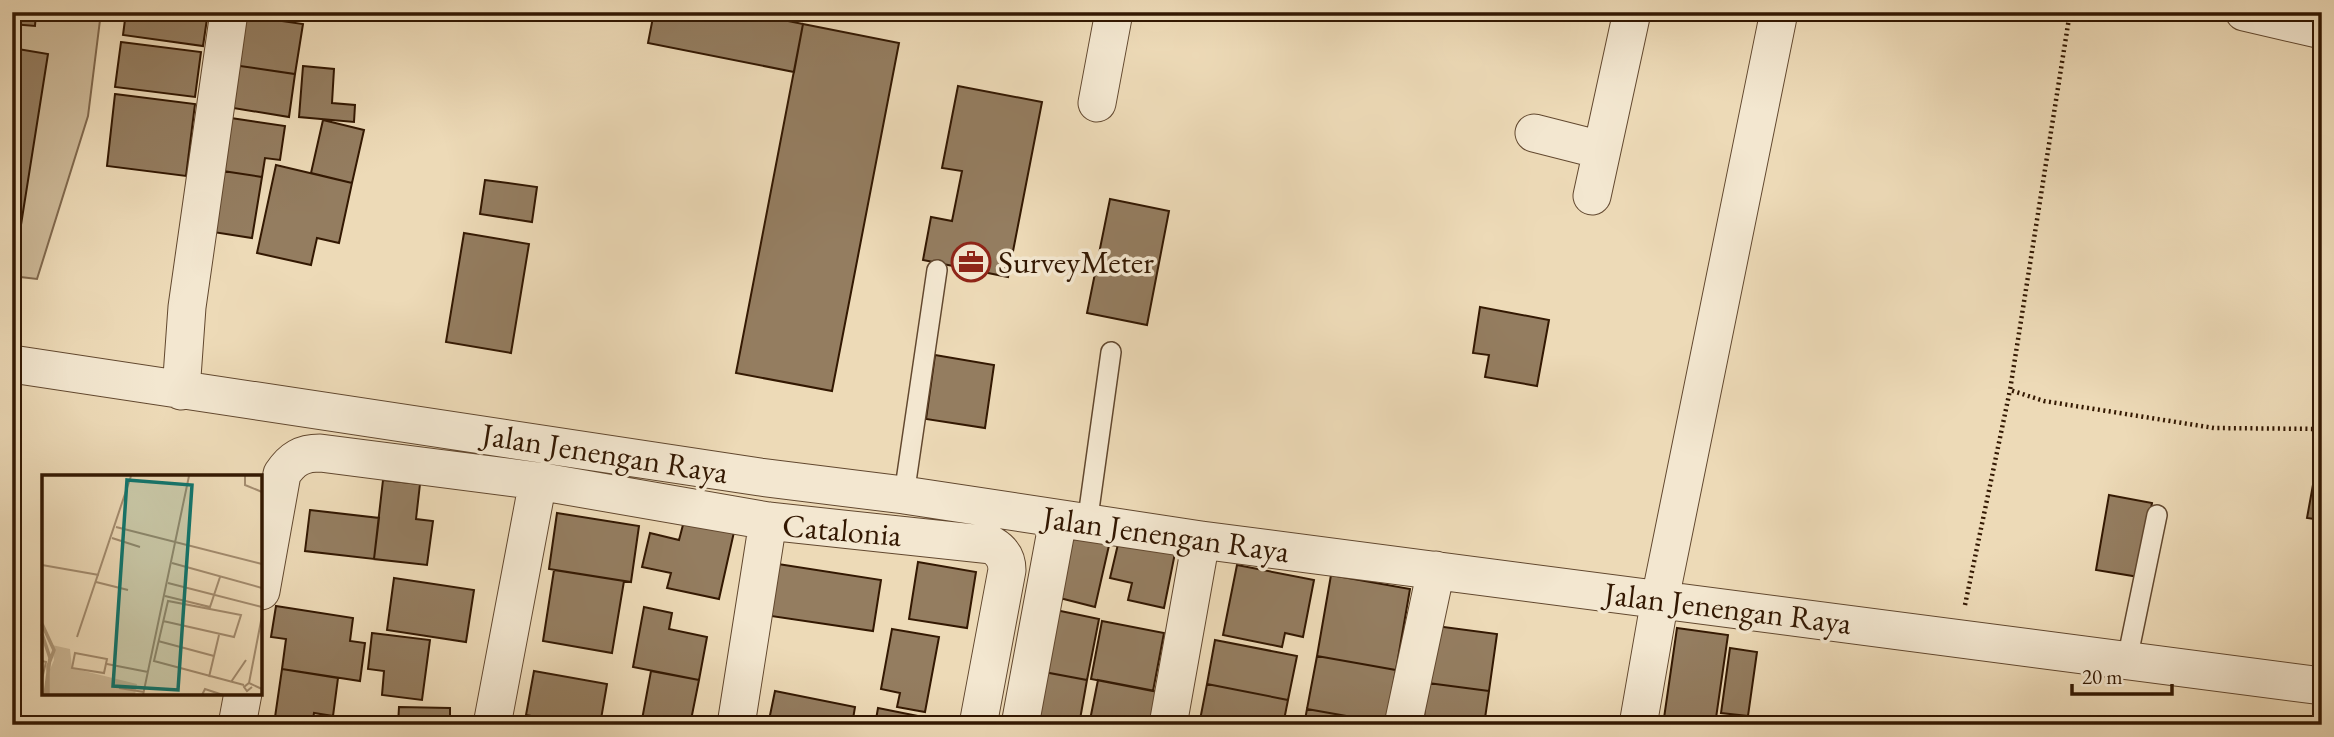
<svg xmlns="http://www.w3.org/2000/svg" width="2334" height="737" font-family="'EB Garamond',serif">
<rect width="100%" height="100%" fill="#eddab7"/>
<filter id="stains"><feTurbulence type="fractalNoise" baseFrequency=".00286" numOctaves="4"/><feColorMatrix values="0 0 0 0 .2 0 0 0 0 .09 0 0 0 0 .02 0 0 0 .5 -.17"/></filter>
<radialGradient id="worn" r=".72"><stop offset=".6" stop-color="#630" stop-opacity="0"/><stop offset="1" stop-color="#630" stop-opacity=".3"/></radialGradient>
<!-- green -->
<path fill="#cdb998" stroke="#80684d" stroke-width="2" d="M12 12H101L88 116 37 279 12 276Z"/>
<!-- building -->
<path fill="#947d60" stroke="#331802" stroke-width="2" d="M12 12H36L35 26 12 24Z
M126 12H208L203 46 123 35Z
M256 12H303L302 19Z
M654 12H743L803 24 794 72 648 43Z
M240 15 303 24 295 74 233 65Z
M803 24 899 43 832 391 736 373Z
M121 42 201 52 195 97 115 87Z
M12 48 48 54 14 269H12Z
M233 65 295 74 289 117 227 107Z
M303 66 334 69 332 103 355 105 354 122 299 117Z
M958 86 1042 102 1008 277 923 260 931 217 952 221 962 171 942 168Z
M115 94 195 104 186 176 107 166Z
M231 118 285 126 280 160 265 158 262 177 223 171Z
M323 120 364 130 352 183 311 173Z
M276 165 352 183 339 243 317 238 311 265 257 253Z
M223 171 262 177 252 238 213 232Z
M485 180 537 187 532 222 480 214Z
M1110 199 1169 211 1147 325 1087 313Z
M464 233 529 244 511 353 446 342Z
M1480 307 1549 320 1537 386 1485 377 1489 355 1473 353Z
M935 355 994 365 985 428 926 419Z
M2314 479 2322 480V520L2307 518Z
M383 480 420 484 416 519 433 521 427 565 374 559Z
M2109 495 2152 503 2139 577 2096 570Z
M310 510 379 518 374 559 305 551Z
M557 513 639 526 631 582 549 569Z
M684 521 734 532 719 599 667 588 671 573 642 567 650 533 679 540Z
M1064 530 1110 541 1095 607 1048 595Z
M1119 540 1175 553 1164 608 1128 600 1132 583 1110 578Z
M918 562 976 572 967 628 909 619Z
M778 564 881 580 873 631 771 616Z
M1237 565 1314 580 1303 637 1285 633 1282 647 1223 635Z
M554 570 624 581 612 653 543 641Z
M1331 575 1410 589 1396 670 1317 656Z
M394 578 474 590 466 642 387 630Z
M276 606 353 618 350 641 365 643 360 681 282 669 286 639 271 637Z
M644 607 672 613 669 629 707 637 699 680 633 667Z
M1051 609 1099 619 1087 680 1039 671Z
M1102 621 1164 633 1153 691 1091 679Z
M1436 626 1497 634 1489 691 1428 683Z
M1677 628 1728 635 1715 725H1663Z
M892 629 939 637 925 712 897 707 900 693 881 689Z
M372 633 430 640 422 700 382 695 384 671 368 669Z
M1215 640 1297 656 1288 700 1207 684Z
M1730 648 1757 652 1748 716 1721 713Z
M1317 656 1396 670 1386 723 1307 709Z
M282 669 338 678 333 716 314 713 312 725 274 724Z
M1033 670 1087 680 1079 725H1023Z
M534 671 607 684 600 725H579L526 715Z
M651 671 699 680 690 725H641Z
M1098 680 1166 693 1160 725H1089Z
M1428 683 1489 691 1484 725H1423Z
M1207 684 1288 700 1283 725H1199Z
M775 691 855 707 852 725H768Z
M399 707 450 708V725H398Z
M878 708 933 719 932 725H875Z
M1307 709 1386 723V725H1304Z
M526 715 564 722 563 725H524Z"/>
<g fill="none" stroke-linecap="round" stroke-linejoin="round">
<defs>
<path id="service" d="M904 495 937 270
M1087 524 1111 352
M2127 660 2157 515"/>
<path id="minor" d="M2244 12 2322 30
M1097 103 1114 12
M1534 133 1601 150
M1592 196 1632 12
M12 364 760 477 904 495 1201 540 2322 686
M181 391 187 307 229 12
M261 591 282 474C292 459 302 453 320 453L538 481 768 521 992 545C1002 551 1007 559 1007 570L978 725
M237 725 243 693
M492 725 538 481
M736 725 768 521
M1020 725 1058 520
M1168 725 1201 540
M1403 725 1436 570
M1638 725 1660 599 1779 12"/>
</defs>
<!-- service casing -->
<use href="#service" stroke="#62482f" stroke-width="22"/>
<!-- minor casing -->
<use href="#minor" stroke="#62482f" stroke-width="39"/>
<!-- path -->
<path stroke="#331802" stroke-width="4.5" stroke-dasharray="2 3.5" stroke-linecap="butt" d="M2070 12 2010 390 2044 401 2214 428 2322 429
M1965 605 2010 390"/>
<!-- service -->
<use href="#service" stroke="#f3e7d0" stroke-width="19"/>
<!-- minor -->
<use href="#minor" stroke="#f3e7d0" stroke-width="37"/>
</g>
<!-- icons -->
<defs>
<symbol id="office-ring" viewBox="-11 -11 22 22"><circle r="9.5" fill="#f3e7d0" stroke="#8f2418" stroke-width="1.5"/><path d="M-6-3h4V-5.5h4V-3h4V5H-6ZM-1-4.5V-3h2v-1.5ZM-6 0V1H6V0Z" fill="#8f2418"/></symbol>
</defs>
<g fill-rule="evenodd">
<use href="#office-ring" x="949" y="240" width="44" height="44"/>
</g>
<g text-anchor="middle" dominant-baseline="central" stroke-width="7" stroke-linejoin="round" paint-order="stroke">
<!-- poi labels -->
<g font-size="32" fill="#331802" stroke="#f3e7d0" text-anchor="start">
<text x="998" y="262">SurveyMeter</text>
</g>
<!-- street labels -->
<g font-size="32" fill="#331802" stroke="#f3e7d0">
<text transform="translate(605 453) rotate(9)">Jalan Jenengan Raya</text>
<text transform="translate(842 530) rotate(5)">Catalonia</text>
<text transform="translate(1166 534) rotate(8)">Jalan Jenengan Raya</text>
<text transform="translate(1728 608) rotate(7)">Jalan Jenengan Raya</text>
</g>
</g>
<!-- overview -->
<g transform="translate(42 475)">
<rect width="220" height="220" fill="#eddab7"/>
<path d="M10 170 28 174 30 193 95 209 93 220H7L4 204 12 185Z" fill="#cdb998"/>
<path fill="none" stroke="#ae9879" stroke-width="3.5" d="M0 149 12 175 6 191V220M0 159 8 183 3 220"/>
<path fill="none" stroke="#a38c6f" stroke-width="2" d="M203 1V10L220 17M74 52 220 89M70 63 98 72M130 88 220 113M0 90 57 100M54 107 86 115M126 108 220 132M123 121 168 132 178 102M121 146 192 162 199 140 126 126 112 186 202 210M35 162 89 1M116 166 172 181M33 178 65 184 62 198 30 193ZM0 186 4 187 0 204M65 189 106 197M167 202 177 160M189 207 204 185M207 208 220 141M210 212 205 216 202 212 207 208 220 214M77 213 102 217M101 220 147 1M160 220 163 214 181 220"/>
<path fill="#0f766e" fill-opacity="0.15" stroke="#0f766e" stroke-width="3.5" d="M85 5 150 10 136 215 71 211Z"/>
<rect width="220" height="220" fill="none" stroke="#331802" stroke-width="3.5"/>
</g>
<!-- margin -->
<rect width="2334" height="737" fill="none" stroke="#eddab7" stroke-width="42"/>
<rect x="14" y="14" width="2306" height="709" fill="none" stroke="#331802" stroke-width="3.5"/>
<rect x="21" y="21" width="2292" height="695" fill="none" stroke="#331802" stroke-width="2"/>
<!-- scale -->
<path d="M2072 684v10h100v-10" fill="none" stroke="#331802" stroke-width="3.5"/>
<text x="2082" y="684" font-size="21" fill="#331802" stroke="#f3e7d0" stroke-width="5" paint-order="stroke">20 m</text>
<rect width="100%" height="100%" filter="url(#stains)"/>
<rect width="100%" height="100%" fill="url(#worn)"/>
</svg>
